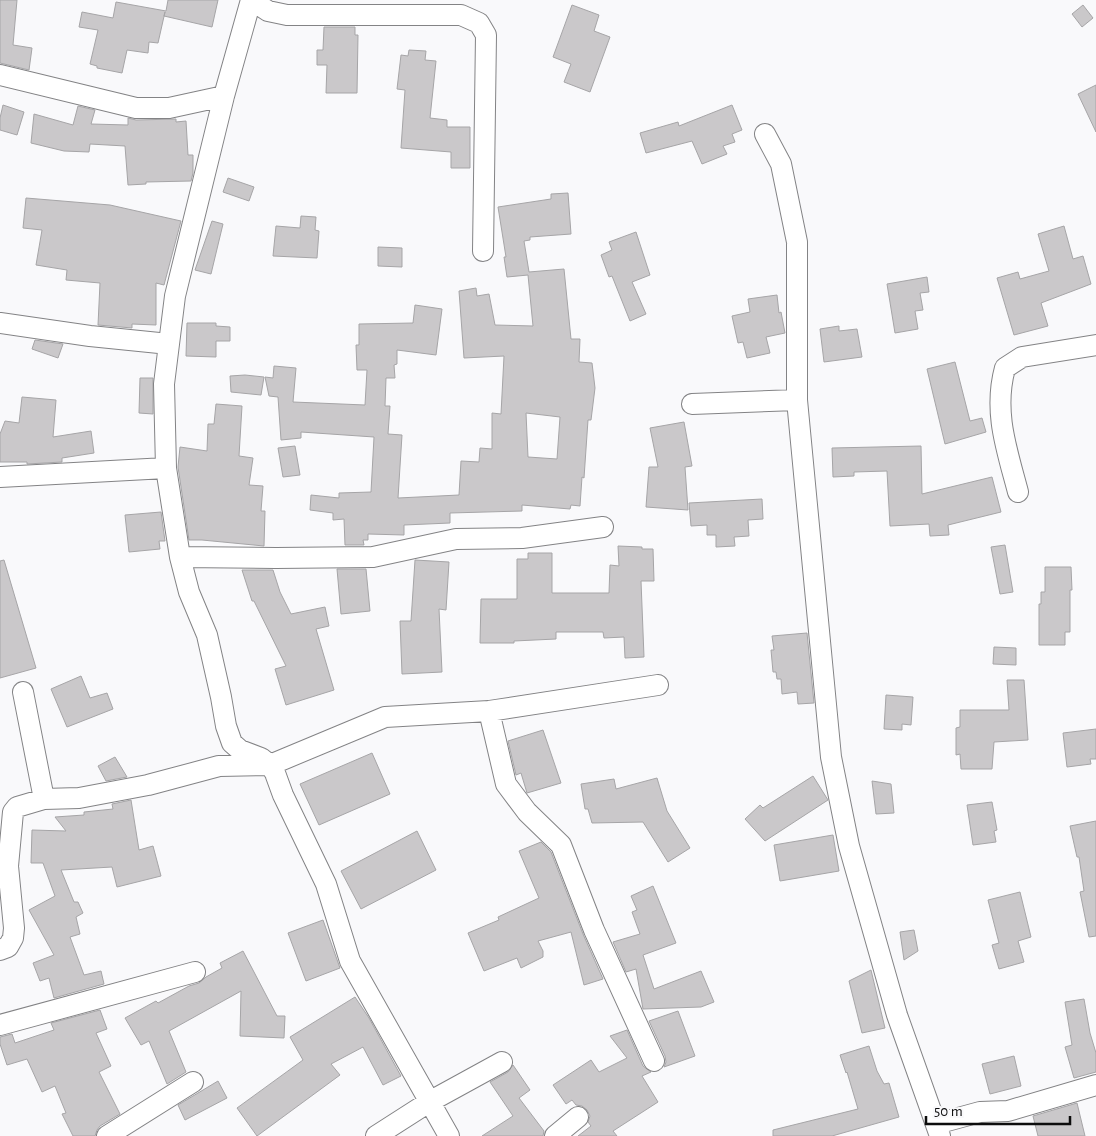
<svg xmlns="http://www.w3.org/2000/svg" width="1096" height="1136" font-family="'Alegreya Sans',sans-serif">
<rect width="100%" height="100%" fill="#f9f9fb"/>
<!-- building -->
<path fill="#cac8ca" stroke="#a6a5a7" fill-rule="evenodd" d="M0 0H17L13 45 32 48 29 70 0 63Z
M168 0H218L212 27 164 16 165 12 158 43 149 42 148 53 127 50 122 73 97 68V66L90 64 98 30 79 27 82 12 113 18 116 2 166 11Z
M572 5 599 15 594 31 610 37 590 92 564 82 571 64 553 57Z
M1083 5 1093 18 1082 27 1072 14Z
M324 27H355V35H358L357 93H326L327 65H317V50H323Z
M409 50 426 51 425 60 436 61 430 118 447 120V127H470V168H451V152L401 148 405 90 397 89 401 55 408 56Z
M1096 85V132L1078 94Z
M3 105 24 112 17 135 0 130V118Z
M732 105 742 130 732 134 735 142 723 146 727 154 702 164 692 141 646 153 640 133 678 122 679 126Z
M78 106 95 110 91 124 128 125V118L136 120 176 119V122L186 121 188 155H193V173L191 181 146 182V184L128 185 125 146 90 144 89 152 64 151 31 143 34 114 73 125Z
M228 178 254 187 249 201 223 192Z
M568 193 571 234 530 237V240L524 241 529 272 564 269 571 339H580L579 362 592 363 595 388 591 420H588L584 478 582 477 580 506 571 505 570 509 522 505V511L450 513V523L404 525V535L368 534V540H363L364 545H345L344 519 333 520V513L310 510 311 495 339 498V493L371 492 374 437 301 432V438L281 440 278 397 269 396 265 377 273 378 274 366 296 368 293 402 365 405 367 370H357L356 345H359V324L413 323 415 305 442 309 436 355 397 350V364L394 365 395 378H386L385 406H390L388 434 402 435 398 498 459 495 461 461 479 462 480 448 492 449V413L501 414 504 356 464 358 459 291 476 288 477 296 489 294 495 325 533 326 528 275 507 277 504 257H506L498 207 551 199V194ZM526 413 560 417 557 459 528 457Z
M26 198 110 205 181 221 164 285 156 283V325L132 324V328L98 325 100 283 66 280 67 270 36 265 42 230 23 228Z
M301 216 316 217 315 230 319 231 317 258 273 256 276 226 300 228Z
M212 221 223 224 211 274 195 270Z
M1064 226 1073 259 1083 256 1091 284 1041 303 1048 326 1014 335 997 278 1018 272 1020 279 1049 271 1038 234Z
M636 232 650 275 632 282 646 314 630 321 612 276 609 277 601 255 612 250 609 242Z
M378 247 402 248V267L378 266Z
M927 277 929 292 920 293 923 310 915 311 918 329 895 333 887 284Z
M777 295 779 313 781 312 785 333 766 337 770 353 747 358 743 342 738 343 732 316 750 312 748 299Z
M187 323H216V326L230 327V341H216V357L186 356Z
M839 326V331L857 329 862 357 824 362 820 329Z
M35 340 63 344 58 358 32 349Z
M955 362 970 421 982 418 986 432 945 444 927 369Z
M245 375 264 377 261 395 231 392 230 376Z
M140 378H153V414L139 413Z
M22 397 56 400 53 437 91 431 94 453 62 458V462L27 464V462H0V434L5 421 19 423Z
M216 404 242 406 239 456 253 458 249 485 263 486 261 511H265L264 546 202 540H189L178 467 180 447 207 451 208 424H214Z
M684 422 692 466 685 467 688 510 646 507 649 467H658L650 428Z
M295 446 300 475 283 477 278 448Z
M921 446 922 494 992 477 1001 512 948 525 949 535 930 536 929 524 890 526 887 471 854 472V476L833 477 832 448Z
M762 499 763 519 748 520 749 536 734 537 735 546 716 547V535H707V525L691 526 689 503Z
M161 512 165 541H159L160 549 129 552 125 515Z
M1005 545 1013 592 1000 594 991 547Z
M618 546 642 547V549H653L654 581H641L644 657 625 658 624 637 604 638 603 632H556V639L514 641V643H480L481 599H517V559H528V553H552V593H609L610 565 619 566Z
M4 560 36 668 0 678V561Z
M415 560 449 562 446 610 439 609 442 672 402 674 400 621H411Z
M1045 567H1071L1072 590H1070V632H1065V645H1039V604H1041V592H1045Z
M337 569H366L370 611 341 614Z
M242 570H273L280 592 291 614 325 607 329 626 316 629 334 690 286 705 275 669 286 666 254 601H252Z
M807 633 814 703 798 704 797 692 782 694 781 679H777L776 672H773L771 650H774L772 636Z
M994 647 1016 648V665L993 664Z
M81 676 90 698 107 693 113 709 67 727 51 689Z
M1007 680H1024L1028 740 994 742 992 769H961L960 754 956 755V728L960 727V710H1009Z
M886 695 913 697 911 725 902 724V730L884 729Z
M1096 729V759H1090L1091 764 1067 767 1063 733Z
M543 730 561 783 527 793 521 773 516 775 508 741Z
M372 753 390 794 319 825 300 784Z
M115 757 127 777 106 781 98 766Z
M813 776 828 800 765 841 745 819 760 805 763 808Z
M657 778 667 811 690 848 668 862 643 822 592 823 588 809H585L581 784 614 779 616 789Z
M872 781 891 784 894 813 876 814Z
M131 800 139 850 153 846 161 876 117 887 112 867 61 870 74 902H78L83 913 76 917 80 934 70 937 84 975 101 971 104 984 54 998 49 978 40 981 33 963 54 955 29 910 55 896 43 863H31L32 830 66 831 55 817 84 815V812L113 809 112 804Z
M992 802 997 830 994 831 996 842 973 845 967 805Z
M1096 821V936L1089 937 1080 892 1084 891 1079 857H1077L1070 826Z
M417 831 436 870 361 909 341 871Z
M833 835 839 871 780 881 774 845Z
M541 842 551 852 583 934 603 979 584 985 571 932 538 941 543 951V957L521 968 517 958 484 971 468 933 499 920 498 917 539 898 519 851Z
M653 886 676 943 643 955 654 989 701 971 714 1002 701 1007 643 1009 636 969 626 972 613 942 640 934 632 912 637 910 631 896Z
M1020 892 1031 937 1018 941 1024 962 999 969 992 945 999 943 988 900Z
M323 920 340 968 306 981 288 933Z
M914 930 918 951 904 960 900 932Z
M243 951 277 1016H285L284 1038 240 1036 241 991 169 1031 186 1072 167 1084 149 1041 141 1045 125 1018 156 1001 158 1003 189 986 199 983 206 977 222 968 220 963Z
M871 970 885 1028 862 1033 849 981Z
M355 997 369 1018 401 1076 383 1085 363 1047 331 1064 340 1075 257 1136 237 1108 303 1060 290 1037Z
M1084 999 1090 1033 1096 1053V1072L1074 1078 1065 1047 1072 1045 1065 1002Z
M100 1010 107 1029 96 1033 111 1066 99 1072 120 1114 100 1126 97 1130 95 1136H73L62 1114 66 1113 55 1086 42 1092 27 1059 7 1065 0 1044V1037L12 1034 15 1043 54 1030 51 1023Z
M678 1011 695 1056 664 1067 666 1062 665 1056 649 1021Z
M627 1030 643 1066 651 1072 642 1076 658 1102 613 1131 617 1136H578L591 1126 588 1122 590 1116 587 1110 582 1106 576 1105 572 1100 566 1104 553 1085 591 1060 599 1072 627 1058 610 1036Z
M869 1046 877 1071 884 1084 889 1083 899 1117 832 1136H773V1130L858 1109 847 1072 846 1073 840 1055Z
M1014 1056 1021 1086 990 1094 982 1064Z
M513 1065 530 1090 519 1098 544 1131 543 1136H482L513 1116 490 1082 508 1072Z
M218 1081 227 1098 185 1120 178 1105Z
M1077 1103 1085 1136H1038L1033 1116Z"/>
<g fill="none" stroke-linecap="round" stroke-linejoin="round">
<defs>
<path id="minor" d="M251 0 224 96 175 296 164 384 166 468 180 557 189 592 207 635 221 697 226 726 232 743 240 750 261 758 270 765 275 773 283 795 326 884 350 961 449 1136
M251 0 268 11 287 15H461L479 23 486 35 483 251
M0 75 136 108H169L224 96
M765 134 781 164 797 242V400
M0 323 90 336 169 344
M692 404 797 400 831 757 849 846 897 1015 940 1136
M0 477 166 468
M1018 492C1007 450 993 412 1005 368L1022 357 1096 345
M180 557 276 558 373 557 456 539 522 538 603 527
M23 692 44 799 79 798 148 785 219 766 270 765 385 717 489 711 658 685
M489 711 506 784 527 812 561 845 594 930 654 1061
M0 950 8 947 13 938 14 928 8 866 13 812 17 807 44 799
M0 1025 195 972
M936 1124 980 1112 1008 1111 1096 1085
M107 1136 193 1082
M376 1136 429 1102 502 1062
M555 1136 578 1117"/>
</defs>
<!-- minor casing -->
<use href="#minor" stroke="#838385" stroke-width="22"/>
<!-- minor -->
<use href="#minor" stroke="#fff" stroke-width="20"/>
</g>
<!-- scale -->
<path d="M926 1116v8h144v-8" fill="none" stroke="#0d0d0d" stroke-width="2.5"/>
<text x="934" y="1116" font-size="15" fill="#0d0d0d" stroke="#f9f9fb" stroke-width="4" paint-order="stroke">50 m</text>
</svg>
